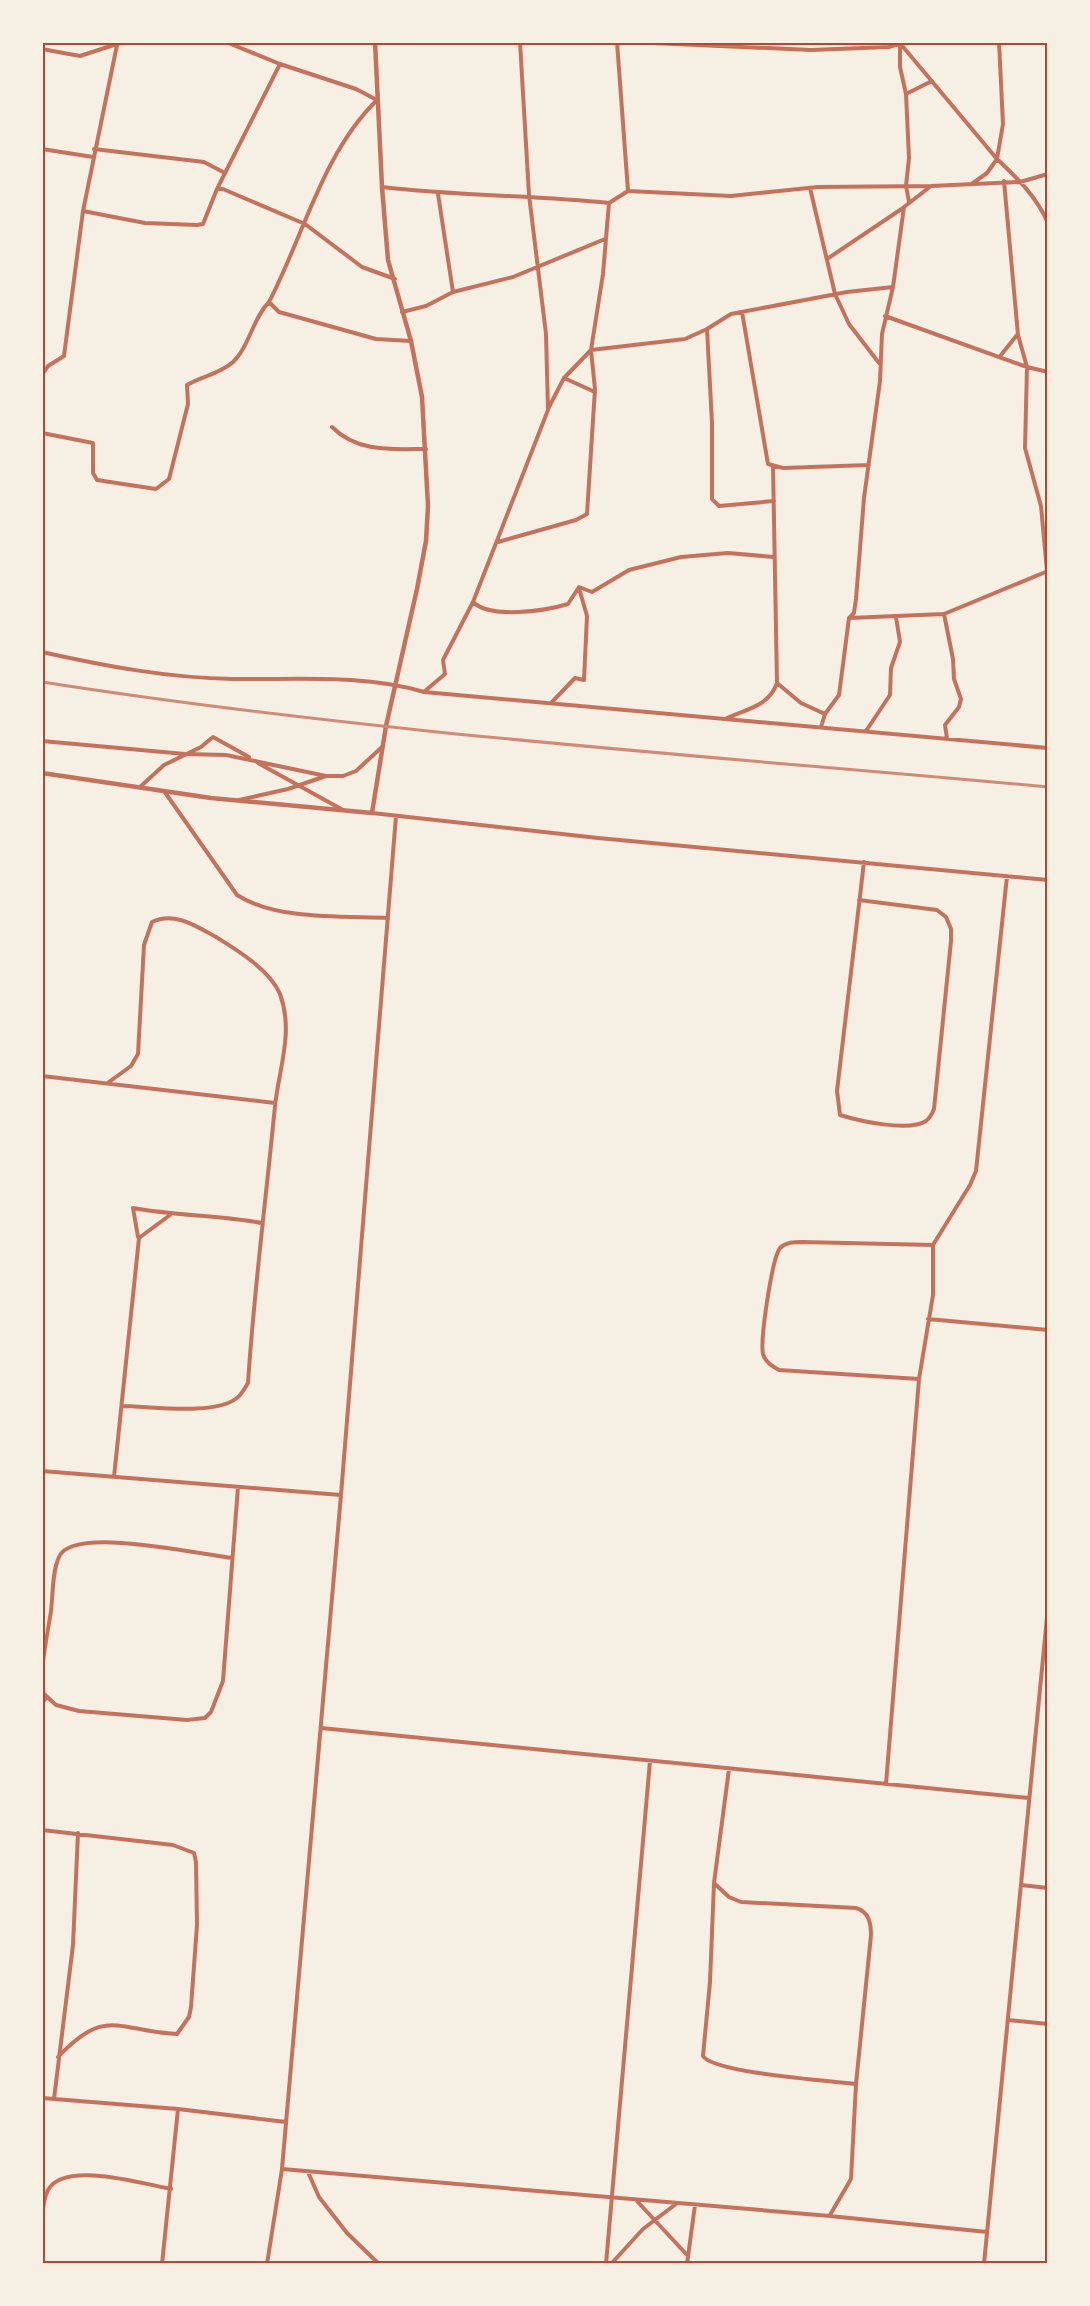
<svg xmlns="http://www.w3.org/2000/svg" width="1090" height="2306" font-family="Literata,serif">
<rect width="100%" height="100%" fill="#f6efe4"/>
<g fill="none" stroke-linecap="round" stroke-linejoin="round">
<!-- minor -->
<path stroke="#c5725c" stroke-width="4" d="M226 42 280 64 356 89 377 100C322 154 304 235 269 302L279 312 376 339 411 341
M617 42 628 191 731 196 818 187 931 186 1020 182 1048 174
M630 42 811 50 889 47 904 42
M899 42 997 159 987 173 973 183
M999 42 1003 124 997 159C1018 179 1036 196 1048 223
M900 43V67L906 94 909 158 906 186 909 202
M117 45 83 211 145 223 197 225 203 224 217 189H223L305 224 362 267 395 279
M42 49 80 56 123 42
M906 94 932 81
M42 149 93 157
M94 149 204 162 225 173
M1004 181 1018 335 1027 367 1025 448 1041 506 1047 571
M931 186 904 207 893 287 882 334 880 381 864 498 856 599 854 613 849 618 944 614 1048 571
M382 187C457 196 533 195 609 203
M810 188 835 294 849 324 879 363
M217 189 280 64
M438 194 453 292
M827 259 903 208
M402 312 426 306 453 292 513 277 605 239
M742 312 768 464 783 468 869 465
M885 316 1027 367 1048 372
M707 329 712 423V499L719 506 774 501
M1001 355 1017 335
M42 375 48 366 64 356 83 211
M564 378 595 392
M548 409 564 378 591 350 603 274 609 203 628 191
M332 427C358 453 392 449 426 449
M42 433 93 443V473L97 480 156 489 169 479 188 404 187 385C202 376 220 374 233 362 249 347 253 318 269 302
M773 466 777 683 801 703 825 714
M498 542 576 520 587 514 595 389 591 350 685 339 707 329 731 314 847 292 893 287
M473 602C490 619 545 611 568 604L579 587 592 592 629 570 681 557 728 553 774 557
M944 614 953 659 954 679 961 699 959 707 945 725 947 739
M42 652C105 666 168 678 233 679 296 680 363 674 424 692L1048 748
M425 691 445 674 443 660 473 602 548 410 546 334 529 195 520 42
M552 702 575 678 584 680 587 616 579 588
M727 718C747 709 769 706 777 683
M821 727 825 714 839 695 849 618
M866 731 890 695 891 668 900 642 896 617
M42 741 185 754 226 755 326 776H343L356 771 382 747
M258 763 343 810
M140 787 164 765 201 747 213 737 249 757
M164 791 237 895C276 920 342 916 388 918
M239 800 288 789 326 776
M372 813 598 838 1048 880
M859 900 937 910 946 917 951 929V941L934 1109C932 1114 930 1118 926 1121 909 1132 859 1121 840 1115L837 1091 864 862
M42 1076 275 1103
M109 1082 131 1066 138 1054 144 945 152 922C174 911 196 926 216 937 237 950 270 970 280 994 294 1032 279 1068 275 1106 266 1199 254 1290 248 1383 245 1388 241 1395 237 1398 214 1416 150 1406 122 1406
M138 1237 133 1208C176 1216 219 1215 262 1223
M928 1319 1048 1330
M919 1379 779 1370C772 1366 765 1362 763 1354 760 1340 772 1258 780 1248 786 1242 794 1242 802 1242L933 1245
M42 1471 341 1495
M114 1477 139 1238 170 1215
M232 1558C202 1555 72 1525 59 1557 52 1572 53 1595 51 1611 48 1633 38 1673 44 1694L56 1705 79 1711 187 1720 205 1718 211 1712 223 1681 238 1487
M42 1703 47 1697
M321 1728 1029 1798
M729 1769 714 1883 710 1982 703 2056C713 2073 832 2081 856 2084
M886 1784 919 1379 933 1295V1245L970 1185 976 1171 1007 876
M42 1830 173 1845 194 1853 196 1862 197 1925 191 2007 189 2017 177 2034C117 2031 106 2006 58 2057
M714 1883 729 1897 741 1902 856 1908C869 1912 871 1923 871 1935L856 2084 851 2179 830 2215
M1021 1885 1048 1888
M1008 2020 1048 2024
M42 2098 178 2109 286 2122
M54 2099 73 1945 78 1833
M282 2169 830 2216 987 2232
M308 2172 319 2197 347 2233 379 2264
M636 2200 688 2256
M43 2264C43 2245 39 2207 48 2190 64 2160 144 2184 171 2189
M162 2264 178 2109
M267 2264 282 2169 341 1495 396 816
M606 2264 650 1761
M611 2264 643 2229 676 2204
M687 2264 695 2205
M984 2264 1048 1607"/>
<!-- tertiary -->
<path stroke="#c5725c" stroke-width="4.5" d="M42 773 211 798 372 813 386 726 417 589 426 541 428 506 422 397 411 341 388 260 382 187 375 42"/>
<!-- rail -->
<path stroke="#cf8b77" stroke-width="3" d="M42 682C375 734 712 756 1048 787"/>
</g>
<!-- border -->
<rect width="1090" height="2306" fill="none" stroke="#f6efe4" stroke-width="87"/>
<rect x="44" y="44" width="1002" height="2218" fill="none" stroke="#b5482f" stroke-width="2"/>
</svg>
